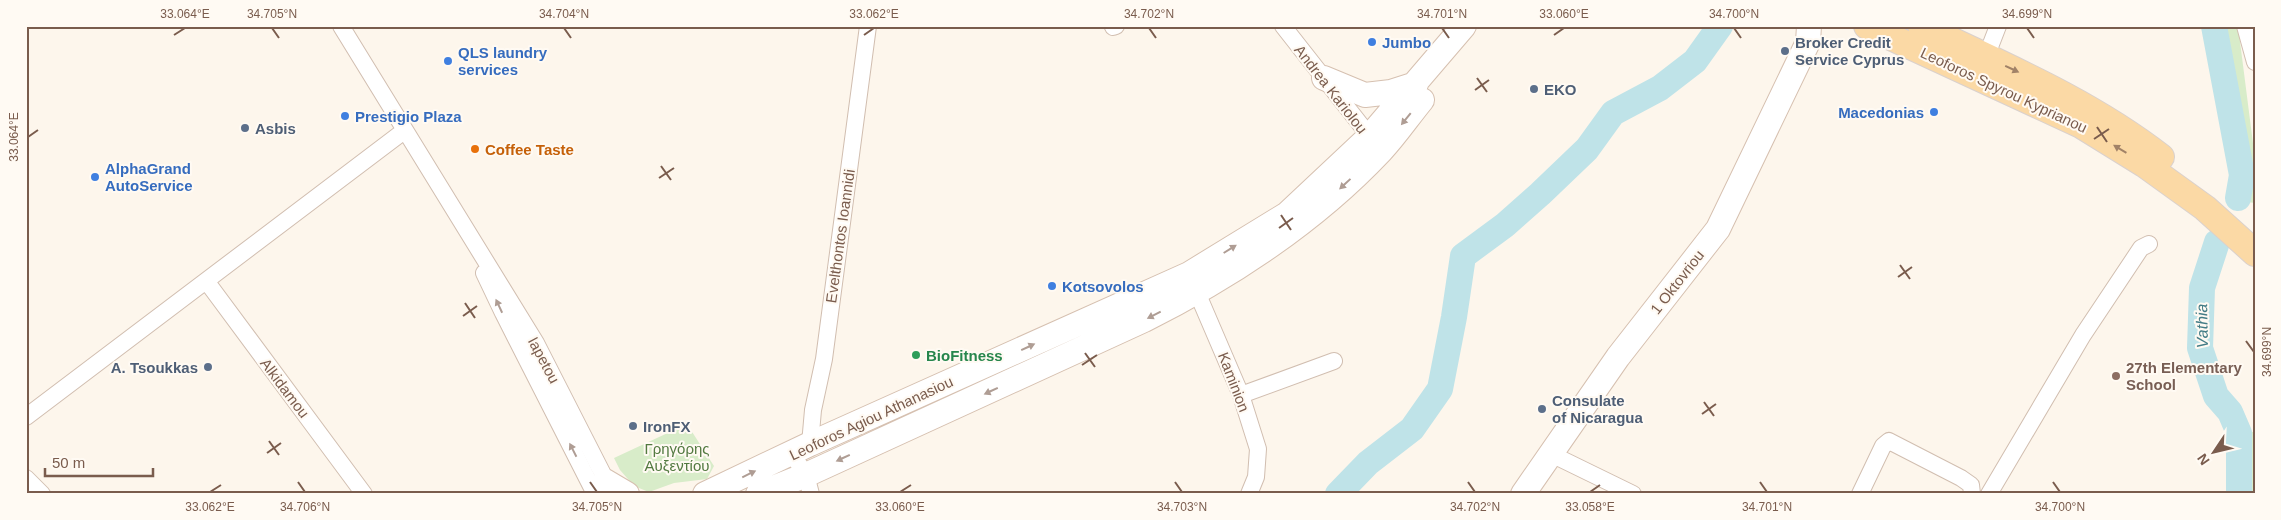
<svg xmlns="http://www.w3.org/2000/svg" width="2281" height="520" font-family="Arial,sans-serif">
<rect width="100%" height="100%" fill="#fdf6ec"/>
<!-- green -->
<path fill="#d8ecc9" d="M2215 26H2238L2255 159V203L2247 202Z
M687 424 714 466 707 479 674 483 649 492 634 486 620 470 614 458Z
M2234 431 2255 432V494H2226Z"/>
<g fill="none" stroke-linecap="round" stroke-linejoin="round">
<!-- river -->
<path stroke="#bfe3e8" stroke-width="26" d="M2214 26 2242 175 2238 198
M2217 242 2202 288 2200 348 2216 396 2230 412 2239 433V494
M1338 494 1368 463 1412 429 1440 389 1454 317 1463 256 1505 225 1540 194 1587 149 1613 113 1660 88 1695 61 1720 26"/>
<defs>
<path id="street" d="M341 26 536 343 610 488
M1283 26 1375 143
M2245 26 2255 62
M1113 27 1116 26
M1986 57 1998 26
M484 273 503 313 595 494
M207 282 364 494
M1193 283 1241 395 1258 449 1256 477 1249 494
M1241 395 1334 361
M26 417 404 131
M810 444 813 410 824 359 868 26
M792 454 806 475 811 494
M1551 454 1633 494
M26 478 42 494
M1860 494 1883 446 1889 441 1961 478 1971 485 1972 494
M1989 494 2083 335 2141 248 2149 244"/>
<path id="secondary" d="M1324 78 1365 95 1391 92 1416 84
M605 481 627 494
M705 494 810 444 1189 274 1287 214 1369 137 1464 26
M758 494 806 475 1144 320C1230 277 1315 221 1381 151 1396 135 1408 117 1422 100
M1523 494 1618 357 1718 229 1808 42 1809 26"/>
<path id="primary" d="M1867 26 2081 125 2144 164 2205 208 2255 253
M1921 26C2003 65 2089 101 2161 157"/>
</defs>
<!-- street casing -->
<use href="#street" stroke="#d1beb0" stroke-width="18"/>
<!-- secondary casing -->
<use href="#secondary" stroke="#d6c0b0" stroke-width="26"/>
<!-- primary casing -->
<use href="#primary" stroke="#dad1cd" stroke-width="28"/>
<!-- street -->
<use href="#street" stroke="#fff" stroke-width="16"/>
<!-- secondary -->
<use href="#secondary" stroke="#fff" stroke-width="24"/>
<!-- primary -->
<use href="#primary" stroke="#fbd9a5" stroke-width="26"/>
</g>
<!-- one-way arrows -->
<defs><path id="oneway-solid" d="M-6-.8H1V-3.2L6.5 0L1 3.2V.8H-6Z" transform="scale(1.25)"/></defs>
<g fill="#a18267">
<use href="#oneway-solid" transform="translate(2012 69) rotate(25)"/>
<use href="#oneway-solid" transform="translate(2120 149) rotate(-149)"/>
</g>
<g fill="#af9d94">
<use href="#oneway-solid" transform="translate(1406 119) rotate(129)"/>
<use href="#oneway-solid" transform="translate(1345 184) rotate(137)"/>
<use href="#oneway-solid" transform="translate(1230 249) rotate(-32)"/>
<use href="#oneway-solid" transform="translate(499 306) rotate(-115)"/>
<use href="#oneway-solid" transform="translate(1154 315) rotate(153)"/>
<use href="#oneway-solid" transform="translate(1028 347) rotate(-25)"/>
<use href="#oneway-solid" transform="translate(991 391) rotate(155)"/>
<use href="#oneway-solid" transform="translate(573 450) rotate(-117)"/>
<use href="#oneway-solid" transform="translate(843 458) rotate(155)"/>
<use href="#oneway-solid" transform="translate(749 474) rotate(-26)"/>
</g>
<!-- ticks -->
<path fill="none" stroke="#7a5c4d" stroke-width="2" d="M272 28 279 38M564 28 571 38M1149 28 1156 38M1442 28 1449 38M1734 28 1741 38M2027 28 2034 38M174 35 185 28M864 35 874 28M1554 35 1564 28M1477 78 1487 92M1475 90 1489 80M2097 127 2107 142M28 137 38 130M2094 139 2109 129M661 166 671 180M659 178 674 168M1281 215 1291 230M1279 228 1293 218M1900 265 1910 279M1898 277 1912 267M465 303 475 318M463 316 477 306M2246 341 2254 352M1085 353 1095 367M1082 365 1097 355M1704 402 1714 416M1702 414 1716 404M269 441 279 455M267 453 281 443M298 482 305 492M590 482 597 492M1175 482 1182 492M1468 482 1475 492M1760 482 1767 492M2053 482 2060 492M210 492 221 485M900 492 911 485M1590 492 1600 485"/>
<!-- markers -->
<g fill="#3f7fe0" stroke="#fffaf3" stroke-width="2">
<circle cx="1372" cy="42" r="5"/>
<circle cx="448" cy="61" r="5"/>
<circle cx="1934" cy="112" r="5"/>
<circle cx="345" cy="116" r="5"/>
<circle cx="95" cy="177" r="5"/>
<circle cx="1052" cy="286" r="5"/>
</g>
<g fill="#5c6f8a" stroke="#fffaf3" stroke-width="2">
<circle cx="1785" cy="51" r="5"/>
<circle cx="1534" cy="89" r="5"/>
<circle cx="245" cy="128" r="5"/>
<circle cx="208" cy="367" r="5"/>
<circle cx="1542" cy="409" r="5"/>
<circle cx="633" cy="426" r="5"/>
</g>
<circle fill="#e8710a" stroke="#fffaf3" stroke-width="2" cx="475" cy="149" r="5"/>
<circle fill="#2e9e5b" stroke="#fffaf3" stroke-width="2" cx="916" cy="355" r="5"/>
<circle fill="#8d6e63" stroke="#fffaf3" stroke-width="2" cx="2116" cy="376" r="5"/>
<g text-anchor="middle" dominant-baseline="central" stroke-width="4" stroke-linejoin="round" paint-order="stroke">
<!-- shop labels -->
<g font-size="15" font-weight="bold" fill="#366cbe" stroke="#fffaf3" text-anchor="start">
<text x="1382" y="42">Jumbo</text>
<text x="458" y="52">QLS laundry<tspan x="458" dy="17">services</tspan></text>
<text x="1924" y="112" text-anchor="end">Macedonias</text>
<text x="355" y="116">Prestigio Plaza</text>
<text x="105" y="168">AlphaGrand<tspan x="105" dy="17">AutoService</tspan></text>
<text x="1062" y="286">Kotsovolos</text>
</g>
<!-- service labels -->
<g font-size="15" font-weight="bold" fill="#4e5e75" stroke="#fffaf3" text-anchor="start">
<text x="1795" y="42">Broker Credit<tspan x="1795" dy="17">Service Cyprus</tspan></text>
<text x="1544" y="89">EKO</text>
<text x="255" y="128">Asbis</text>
<text x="198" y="367" text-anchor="end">A. Tsoukkas</text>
<text x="1552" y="400">Consulate<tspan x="1552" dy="17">of Nicaragua</tspan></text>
<text x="643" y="426">IronFX</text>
</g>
<!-- street labels -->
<g font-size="15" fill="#7a5c4d" stroke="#fffaf3">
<text transform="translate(1331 89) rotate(52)">Andrea Kariolou</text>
<text transform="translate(2004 90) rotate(25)">Leoforos Spyrou Kyprianou</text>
<text transform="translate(840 236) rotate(-82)">Evelthontos Ioannidi</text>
<text transform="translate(1677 282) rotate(-52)">1 Oktovriou</text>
<text transform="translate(544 360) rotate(62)">Iapetou</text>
<text transform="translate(1234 382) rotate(69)">Kaminion</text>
<text transform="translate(285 388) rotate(53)">Alkidamou</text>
<text transform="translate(871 418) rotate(-25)">Leoforos Agiou Athanasiou</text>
</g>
<!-- food labels -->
<g font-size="15" font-weight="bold" fill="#c56008" stroke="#fffaf3" text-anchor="start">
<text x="485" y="149">Coffee Taste</text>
</g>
<!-- leisure labels -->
<g font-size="15" font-weight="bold" fill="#27864d" stroke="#fffaf3" text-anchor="start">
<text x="926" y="355">BioFitness</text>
</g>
<!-- education labels -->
<g font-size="15" font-weight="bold" fill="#785e54" stroke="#fffaf3" text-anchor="start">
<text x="2126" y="367">27th Elementary<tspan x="2126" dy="17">School</tspan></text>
</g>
<!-- park labels -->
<g font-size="15" fill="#537a41" stroke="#fffaf3">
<text x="677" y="448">Γρηγόρης<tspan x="677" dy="17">Αυξεντίου</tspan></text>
</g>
<!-- water labels -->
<g font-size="16" font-style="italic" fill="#437c86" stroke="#fffaf3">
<text transform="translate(2202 326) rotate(-91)">Vathia</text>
</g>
</g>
<!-- border -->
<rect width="2281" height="520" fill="none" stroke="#fffaf3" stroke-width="55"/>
<!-- north arrow -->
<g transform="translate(2214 452) rotate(235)" stroke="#fffaf3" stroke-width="4" paint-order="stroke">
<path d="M0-4L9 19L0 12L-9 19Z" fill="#7a5c4d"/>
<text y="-8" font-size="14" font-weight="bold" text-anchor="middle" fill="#7a5c4d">N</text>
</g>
<!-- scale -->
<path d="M45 468v8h108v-8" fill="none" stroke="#7a5c4d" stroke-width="2.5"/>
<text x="52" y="468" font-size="15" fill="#7a5c4d" stroke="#fffaf3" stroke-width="4" paint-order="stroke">50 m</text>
<rect x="28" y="28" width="2226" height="464" fill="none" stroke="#7a5c4d" stroke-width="2"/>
<g font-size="12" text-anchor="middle" fill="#7a5c4d">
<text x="185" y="18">33.064°E</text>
<text x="272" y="18">34.705°N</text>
<text x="564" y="18">34.704°N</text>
<text x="874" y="18">33.062°E</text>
<text x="1149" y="18">34.702°N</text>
<text x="1442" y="18">34.701°N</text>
<text x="1564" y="18">33.060°E</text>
<text x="1734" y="18">34.700°N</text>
<text x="2027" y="18">34.699°N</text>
<text transform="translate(14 137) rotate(-90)" y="4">33.064°E</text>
<text transform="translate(2267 352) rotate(-90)" y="4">34.699°N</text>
<text x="210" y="511">33.062°E</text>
<text x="305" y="511">34.706°N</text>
<text x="597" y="511">34.705°N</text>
<text x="900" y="511">33.060°E</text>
<text x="1182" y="511">34.703°N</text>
<text x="1475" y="511">34.702°N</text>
<text x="1590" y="511">33.058°E</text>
<text x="1767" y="511">34.701°N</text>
<text x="2060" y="511">34.700°N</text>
</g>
</svg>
